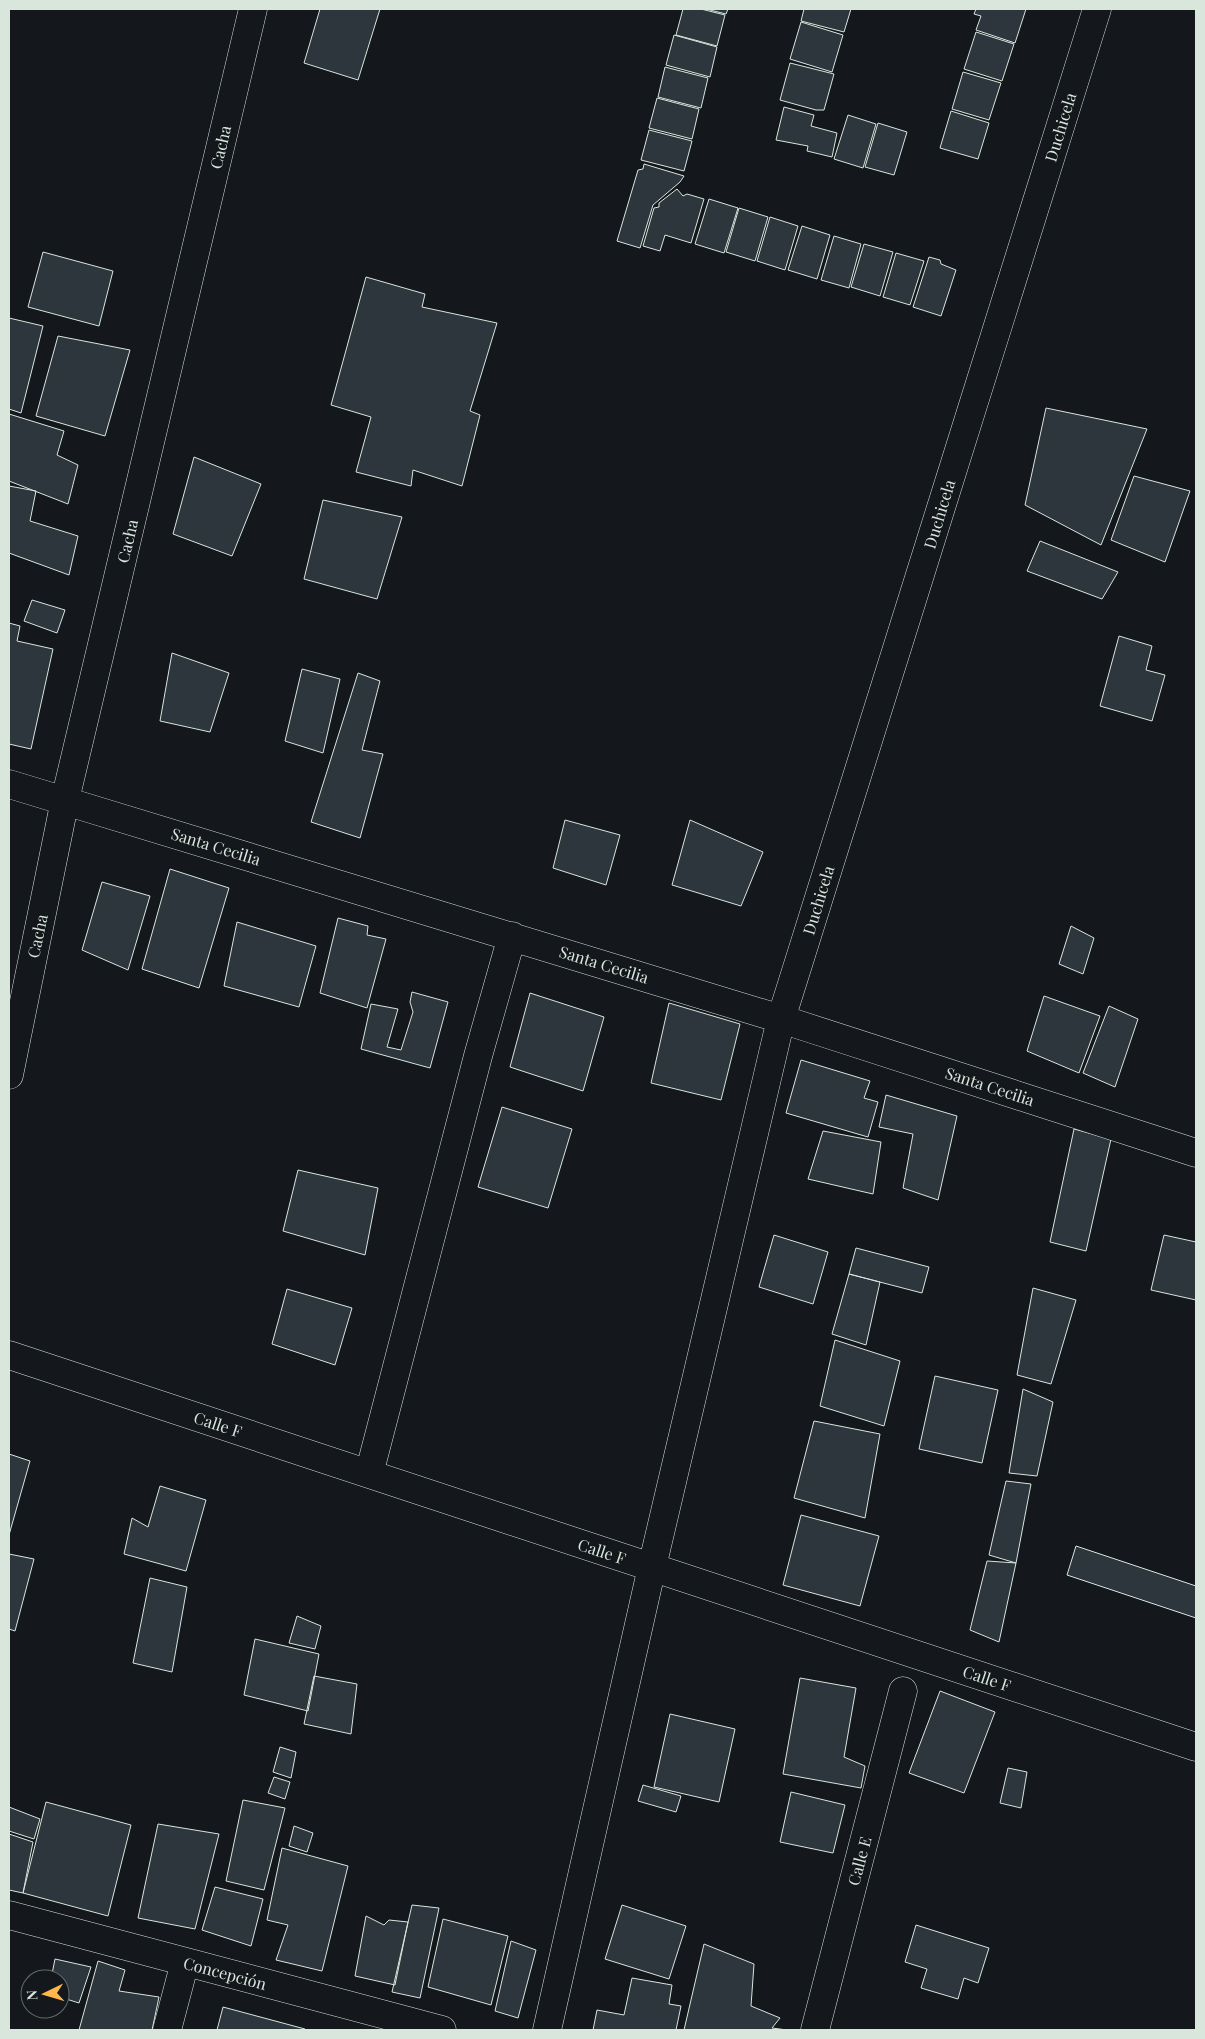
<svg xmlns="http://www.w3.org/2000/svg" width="1205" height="2039" font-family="'Playfair Display',serif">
<rect width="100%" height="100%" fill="#14181c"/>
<!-- building -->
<path fill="#2c363c" stroke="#d8e6dc" d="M320 9H380L358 80 304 63Z
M683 9H701L725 15 717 46 676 35Z
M706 9H728L726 14Z
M804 9H851L844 32 801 21Z
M976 9H1026L1015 43 976 30 981 16 974 14Z
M801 22 843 35 832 72 790 59Z
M976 32 1014 44 1002 81 964 69Z
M674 35 717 47 710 77 666 65Z
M790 63 834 74 824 110H816L780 100Z
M665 67 708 78 701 108 658 97Z
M963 72 1001 83 989 120 952 109Z
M657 98 699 109 692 139 649 128Z
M784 107 814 115 811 126 837 133 832 157 807 151 808 146 776 140Z
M951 111 989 123 978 159 940 148Z
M848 115 876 124 863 168 834 159Z
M878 123 907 132 894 175 865 167Z
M649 130 692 141 684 171 641 160Z
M644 164 684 176 680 182 653 205 640 248 617 241 638 170 643 169Z
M677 189 683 196 687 194 704 199 691 243 665 235 660 251 643 246 654 208 659 207V203Z
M709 199 738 208 724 253 695 244Z
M739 208 768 217 755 261 726 252Z
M770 217 798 226 785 270 757 261Z
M802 226 830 235 817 279 788 270Z
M834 236 861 244 849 288 821 280Z
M864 244 893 252 880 296 851 287Z
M43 252 113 271 99 326 28 307Z
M896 253 924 261 910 305 883 297Z
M929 257 940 260 941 264 956 270 941 316 913 307Z
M366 277 425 294 422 307 497 323 470 411 480 415 462 486 413 470 411 486 356 472 371 417 331 405Z
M9 318 43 326 21 413 9 409Z
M58 336 130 350 105 436 36 416Z
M1046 408 1147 429 1101 545 1025 505Z
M9 414 64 431 57 455 78 465 68 504 9 481Z
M194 457 261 484 232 556 173 534Z
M1134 476 1190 491 1165 562 1111 540Z
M9 486 36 491 30 521 78 536 69 575 9 553Z
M323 500 402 517 377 599 304 579Z
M1040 541 1118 572 1102 599 1027 571Z
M32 600 65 610 57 633 24 621Z
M9 623 20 626 17 641 53 649 31 749 9 744Z
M1119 636 1152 646 1146 670 1165 675 1152 721 1100 706Z
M172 653 229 673 210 732 160 721Z
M302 669 340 679 323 753 285 741Z
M358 673 380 681 362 750 383 754 360 838 311 822Z
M565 820 620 835 606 885 553 868Z
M690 820 763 852 741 906 672 885Z
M170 869 229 888 199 988 142 969Z
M102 882 150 896 128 970 82 950Z
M338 918 368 926 367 935 386 939 367 1008 320 993Z
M237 922 316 946 299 1007 224 986Z
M1071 926 1094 938 1083 974 1059 964Z
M412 992 448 1002 430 1068 361 1049 371 1004 398 1009 387 1047 401 1050 413 1012 410 1002Z
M530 993 604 1017 583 1091 510 1067Z
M1044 996 1100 1016 1079 1073 1027 1051Z
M669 1003 740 1024 721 1100 651 1083Z
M1109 1006 1138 1019 1115 1087 1083 1073Z
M801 1060 870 1081 864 1098 878 1102 868 1137 786 1113Z
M886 1095 957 1116 938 1200 903 1188 913 1134 879 1127Z
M502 1107 572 1129 548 1208 478 1187Z
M1074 1129 1111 1139 1086 1251 1050 1242Z
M823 1131 881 1142 873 1194 808 1179Z
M298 1170 378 1188 365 1255 283 1231Z
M774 1235 828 1252 813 1304 759 1287Z
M1164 1235 1196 1242V1300L1151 1290Z
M856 1248 929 1267 922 1293 849 1274Z
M849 1274 880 1282 866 1345 832 1334Z
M1033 1288 1076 1300 1051 1384 1017 1375Z
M287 1289 352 1308 335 1365 272 1344Z
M835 1340 900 1361 884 1426 820 1406Z
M935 1376 998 1390 982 1463 919 1449Z
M1023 1389 1053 1402 1037 1476 1009 1473Z
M814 1421 880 1434 865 1518 794 1498Z
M9 1454 30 1461 9 1535Z
M1006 1481 1031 1484 1016 1563 989 1555Z
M160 1486 206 1500 186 1571 124 1554 132 1518 148 1527Z
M801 1515 879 1536 860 1606 783 1585Z
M1076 1546 1196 1586V1618L1067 1575Z
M9 1554 34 1559 15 1631 9 1629Z
M987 1561 1016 1563 999 1642 970 1630Z
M150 1578 187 1587 172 1672 133 1663Z
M297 1616 321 1626 315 1649 289 1643Z
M255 1639 319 1654 308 1711 244 1695Z
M314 1676 357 1684 351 1734 304 1724Z
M800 1678 856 1688 844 1757 865 1766 861 1788 783 1774Z
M940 1691 995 1712 964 1793 909 1773Z
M670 1714 735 1729 719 1802 654 1787Z
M280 1747 296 1752 291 1778 273 1772Z
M1008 1768 1027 1772 1021 1808 1000 1803Z
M274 1777 290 1782 285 1799 268 1793Z
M643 1785 681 1796 676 1812 638 1801Z
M791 1792 845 1805 833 1853 780 1842Z
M243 1800 285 1808 264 1890 226 1881Z
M46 1802 131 1825 108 1916 23 1893Z
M9 1807 40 1819 34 1839 9 1831Z
M158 1824 219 1834 195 1929 138 1918Z
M294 1826 313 1833 307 1852 289 1846Z
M9 1834 33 1842 23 1893 9 1890Z
M282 1848 348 1866 322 1971 276 1960 288 1925 267 1920Z
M215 1887 263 1899 251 1946 202 1930Z
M412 1905 439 1908 420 1998 392 1992Z
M622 1905 686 1926 669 1979 605 1959Z
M366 1916 384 1925 389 1920 408 1922 395 1985 355 1976Z
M443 1919 508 1936 491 2005 428 1987Z
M916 1925 989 1948 978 1983 964 1978 958 1999 921 1988 927 1969 905 1962Z
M511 1941 536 1950 518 2018 495 2011Z
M704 1944 754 1964 751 2006 780 2018 772 2028 787 2030H684Z
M55 1959 91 1967 79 2003 60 1997V1979H51Z
M98 1961 125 1970 119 1991 159 1997 152 2030H79Z
M632 1978 672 1985 669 2004 681 2006 676 2030H593L597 2010 624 2015Z
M223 2007 305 2029V2030H217Z"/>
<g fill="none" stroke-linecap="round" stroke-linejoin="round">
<defs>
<path id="minor" d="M9 784 781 1019 1196 1153
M9 1075 65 800 253 9
M9 1355 1196 1747
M369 1474 478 1056 512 936
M9 1915 442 2030
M167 2030 185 1962
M547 2030 652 1567 781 1019 1097 9
M815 2030 903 1691"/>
</defs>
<!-- minor casing -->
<use href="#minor" stroke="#d8e6dc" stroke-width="29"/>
<!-- minor -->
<use href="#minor" stroke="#14181c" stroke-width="28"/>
</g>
<g text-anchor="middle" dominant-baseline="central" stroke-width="4" stroke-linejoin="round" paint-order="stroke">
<!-- street labels -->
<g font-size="16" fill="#d8e6dc" stroke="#14181c">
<text transform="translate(1060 127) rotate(-73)">Duchicela</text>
<text transform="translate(220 147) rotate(-77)">Cacha</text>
<text transform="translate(939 514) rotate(-73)">Duchicela</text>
<text transform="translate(127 541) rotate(-77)">Cacha</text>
<text transform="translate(216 846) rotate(17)">Santa Cecilia</text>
<text transform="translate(818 900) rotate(-73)">Duchicela</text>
<text transform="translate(37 936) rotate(-78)">Cacha</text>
<text transform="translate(604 964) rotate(17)">Santa Cecilia</text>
<text transform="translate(990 1086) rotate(18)">Santa Cecilia</text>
<text transform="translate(218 1424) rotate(18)">Calle F</text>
<text transform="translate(602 1551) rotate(18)">Calle F</text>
<text transform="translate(987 1678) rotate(18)">Calle F</text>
<text transform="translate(859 1861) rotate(-75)">Calle E</text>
<text transform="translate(225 1973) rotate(15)">Concepción</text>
</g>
</g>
<!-- border -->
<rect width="1205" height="2039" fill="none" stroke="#d8e6dc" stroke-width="20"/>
<!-- north arrow -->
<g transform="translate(45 1994) rotate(265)"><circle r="24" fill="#14181c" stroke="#626a69"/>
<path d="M0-4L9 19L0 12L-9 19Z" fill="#ffb74d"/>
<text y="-8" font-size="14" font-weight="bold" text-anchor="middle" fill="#d8e6dc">N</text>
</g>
</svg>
